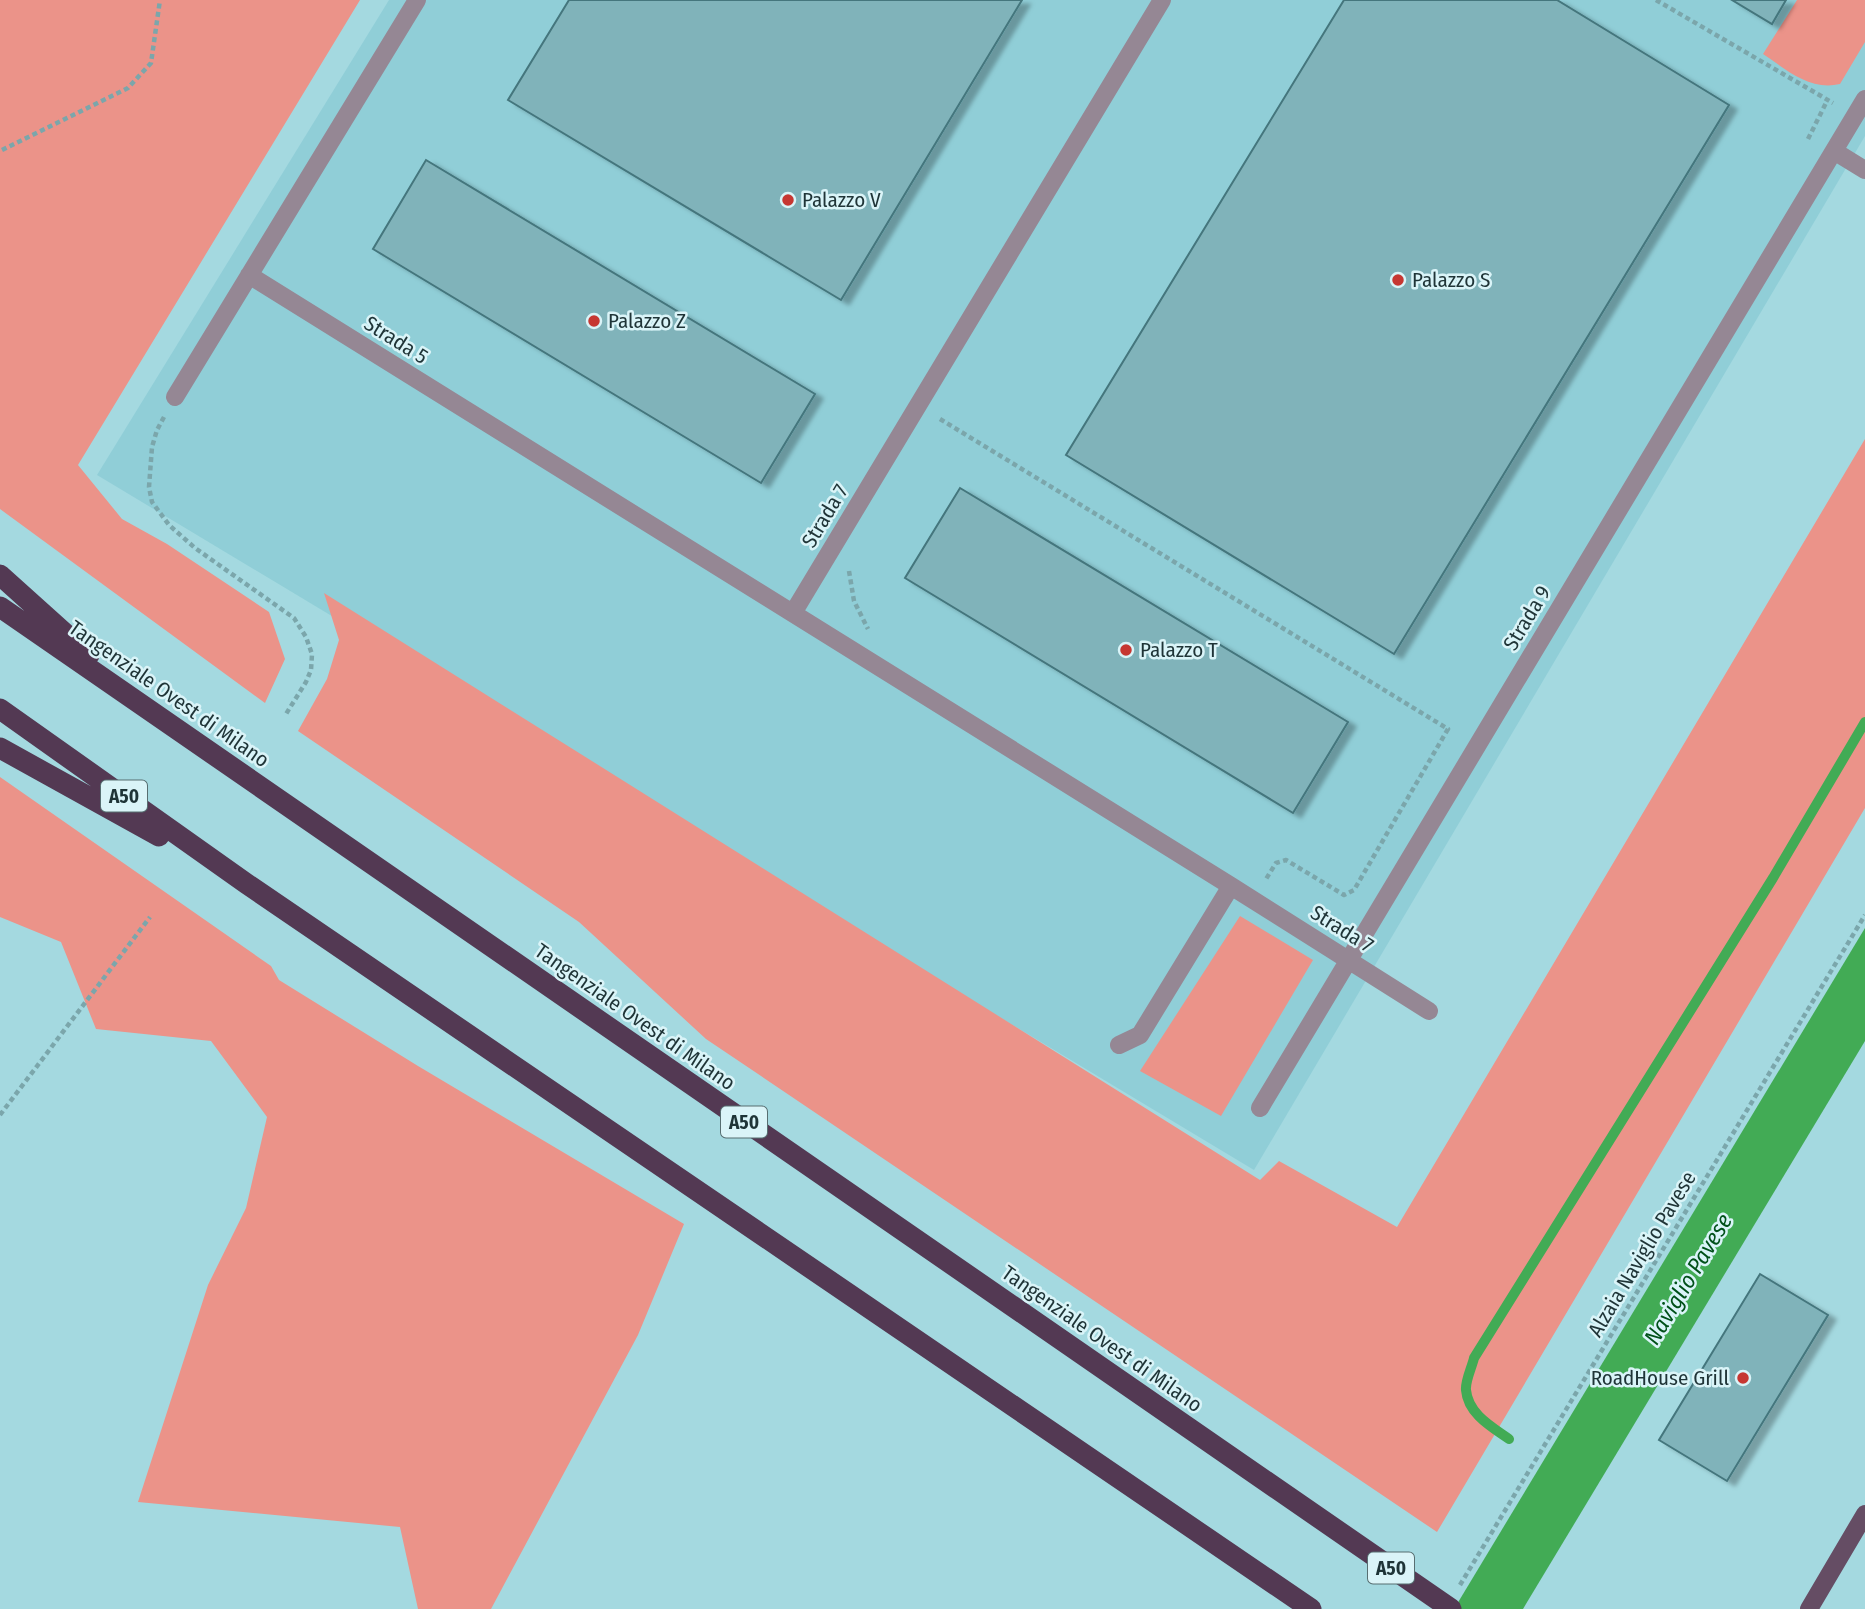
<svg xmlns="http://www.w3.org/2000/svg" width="1865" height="1609" font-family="'Fira Sans Condensed',sans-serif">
<defs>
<filter id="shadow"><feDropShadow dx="8" dy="4.5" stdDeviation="2" flood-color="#0004"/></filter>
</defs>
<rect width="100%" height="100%" fill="#a4d9e0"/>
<!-- built -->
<path fill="#90ced7" d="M389 0H1865V136L1254 1170 97 475Z"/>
<!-- green -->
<path fill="#eb9389" d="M0 0H360L78 465 122 519 167 544 269 612 285 659 265 703 0 509Z
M1797 0H1865V42L1840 84C1810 91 1787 70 1763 54Z
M1865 439V808L1437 1532 706 1039 579 922 298 731 327 679 339 640 324 593 1260 1180 1279 1161 1397 1227Z
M0 777 271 966 279 980 418 1066 684 1224 638 1335 491 1609H418L400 1527 138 1502 208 1285 246 1208 267 1117 211 1041 96 1029 61 942 0 917Z
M1240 916 1313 960 1221 1116 1140 1071Z"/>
<!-- water -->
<path fill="#42ab55" d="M1865 928V1041L1523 1609H1454Z"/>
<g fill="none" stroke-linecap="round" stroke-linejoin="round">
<!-- stream -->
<path stroke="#42ab55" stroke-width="10" d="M1509 1439C1492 1427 1468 1414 1466 1390 1465 1381 1472 1367 1474 1358L1773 878 1865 722"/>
</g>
<!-- building -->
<path fill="#80b3ba" stroke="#44767d" stroke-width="2" filter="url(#shadow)" d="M569 0H1022L841 300 508 100Z
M1344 0H1557L1729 105 1394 654 1066 455Z
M1732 0H1786L1772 24Z
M426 160 815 394 761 483 373 249Z
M960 488 1348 722 1293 813 905 578Z
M1760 1274 1828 1315 1727 1481 1659 1440Z"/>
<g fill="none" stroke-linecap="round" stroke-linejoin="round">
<!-- path -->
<path stroke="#7ba6ab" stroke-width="4.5" stroke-dasharray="5 3.5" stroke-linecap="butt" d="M1656 0 1833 103
M1808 139 1827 101
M2 150 128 88 151 63 160 0
M164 417 157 430 152 447 149 487 152 502 169 525 195 548 294 618 306 637 312 654 311 670 306 682 286 714
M940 419 1448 729 1354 890 1344 895 1286 860 1276 863 1266 879
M849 571 854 601 868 629
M0 1115 150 917
M1460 1585 1865 915"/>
<!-- minor -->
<path stroke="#958794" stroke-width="18" d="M1834 151 1865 170
M249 275 1231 886 1429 1011
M175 397 417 0
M793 613 1162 0
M1119 1045 1140 1035 1231 886
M1260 1108 1865 99"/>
<!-- major -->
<path stroke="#654d64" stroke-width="18" d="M1809 1609 1865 1514"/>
<!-- highway -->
<path stroke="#533953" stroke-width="21" d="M0 575 89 655
M0 607 1451 1609
M0 709 247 884 1311 1609
M0 748 159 836"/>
</g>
<!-- markers -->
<g fill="#c63732" stroke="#daf4f8" stroke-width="2.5">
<circle cx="788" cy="200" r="7"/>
<circle cx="1398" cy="280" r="7"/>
<circle cx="594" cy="321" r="7"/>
<circle cx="1126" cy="650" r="7"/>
<circle cx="1743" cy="1378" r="7"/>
</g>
<g text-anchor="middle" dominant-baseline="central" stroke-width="5" stroke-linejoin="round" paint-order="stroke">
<!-- shield labels -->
<g fill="#daf4f8" stroke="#576e71" stroke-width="2">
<rect x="101" y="780.5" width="46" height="31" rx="5"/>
<rect x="721" y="1106.5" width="46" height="31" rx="5"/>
<rect x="1368" y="1552.5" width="46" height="31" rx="5"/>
</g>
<g font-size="19" font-weight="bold" fill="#1f3437">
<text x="124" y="796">A50</text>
<text x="744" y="1122">A50</text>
<text x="1391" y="1568">A50</text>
</g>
<!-- poi labels -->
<g font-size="21" fill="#1f3437" stroke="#daf4f8" text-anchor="start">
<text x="802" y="200">Palazzo V</text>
<text x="1412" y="280">Palazzo S</text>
<text x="608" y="321">Palazzo Z</text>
<text x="1140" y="650">Palazzo T</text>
<text x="1729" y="1378" text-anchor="end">RoadHouse Grill</text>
</g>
<!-- street labels -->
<g font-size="21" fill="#1f3437" stroke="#daf4f8">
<text transform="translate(396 340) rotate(32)">Strada 5</text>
<text transform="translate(825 516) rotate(-59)">Strada 7</text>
<text transform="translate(1527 618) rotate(-59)">Strada 9</text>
<text transform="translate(169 694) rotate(35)">Tangenziale Ovest di Milano</text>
<text transform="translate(1342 929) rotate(32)">Strada 7</text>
<text transform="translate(635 1017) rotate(35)">Tangenziale Ovest di Milano</text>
<text transform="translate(1642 1254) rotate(-59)">Alzaia Naviglio Pavese</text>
<text transform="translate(1102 1339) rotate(35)">Tangenziale Ovest di Milano</text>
</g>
<!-- water labels -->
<g font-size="23" font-style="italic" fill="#015119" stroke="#daf4f8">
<text transform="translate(1688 1279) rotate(-59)">Naviglio Pavese</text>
</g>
</g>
</svg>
